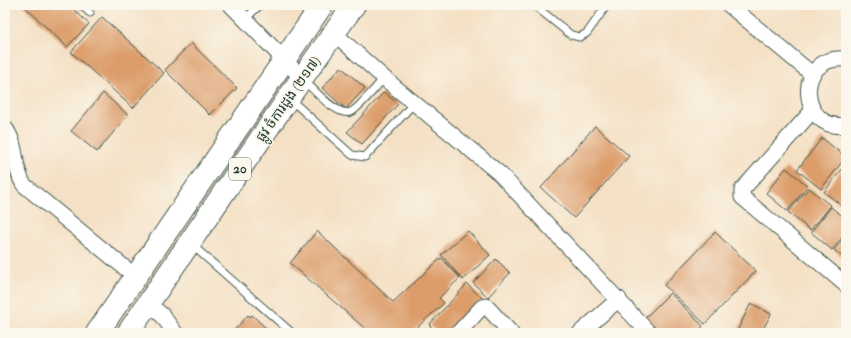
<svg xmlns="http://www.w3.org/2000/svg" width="851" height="338" font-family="'IM FELL Double Pica','Noto Sans Khmer',serif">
<rect width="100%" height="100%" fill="#fbf7ec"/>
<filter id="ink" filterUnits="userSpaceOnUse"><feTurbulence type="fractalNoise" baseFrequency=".025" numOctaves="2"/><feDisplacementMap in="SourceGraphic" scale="8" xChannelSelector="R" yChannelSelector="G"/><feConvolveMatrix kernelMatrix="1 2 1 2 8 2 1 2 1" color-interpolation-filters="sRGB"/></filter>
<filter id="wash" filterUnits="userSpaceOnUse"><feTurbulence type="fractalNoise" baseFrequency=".012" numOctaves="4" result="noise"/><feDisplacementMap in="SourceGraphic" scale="16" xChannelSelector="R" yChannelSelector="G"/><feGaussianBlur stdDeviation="0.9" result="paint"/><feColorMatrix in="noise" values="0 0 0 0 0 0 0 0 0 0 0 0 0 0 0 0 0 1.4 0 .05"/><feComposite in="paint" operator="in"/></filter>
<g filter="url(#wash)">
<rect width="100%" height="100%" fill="#f4e0c4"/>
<g id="blocks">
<!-- building -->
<path fill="#dc9d6a" d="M23 5H69L89 24 67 47Z
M102 17 164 73 133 108 71 52Z
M191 43 237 88 210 115 165 70Z
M341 67 365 88 346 109 322 88Z
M384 92 398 104 362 144 347 132Z
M103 93 128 115 97 152 71 131Z
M595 126 629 156 574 218 541 188Z
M822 138 846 157 821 189 797 170Z
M846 164V209L824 192Z
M786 168 808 186 787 211 766 193Z
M809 188 831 206 810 230 788 212Z
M831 207 846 219V233L832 250 811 232Z
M317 231 393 302 441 258 460 278 439 298 444 303 411 333H370L290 263Z
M468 231 490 255 463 280 441 255Z
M715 232 756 271 705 324 664 285Z
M846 236V260L834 250Z
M496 259 510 273 488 297 473 283Z
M467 284 483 299 451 333H437L429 325Z
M670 293 703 326 697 333H657L643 320Z
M751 303 771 314 761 333H736Z
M248 315 250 317 252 315 269 331V333H232Z"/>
</g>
</g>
<g filter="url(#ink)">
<use href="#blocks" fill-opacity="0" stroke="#3f554a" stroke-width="1"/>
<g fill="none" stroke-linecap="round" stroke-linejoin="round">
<defs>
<path id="service" d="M81 5 90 13
M302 5 313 14
M534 5 571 35 580 37 587 33 607 5
M245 19 260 5
M303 79C313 89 337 117 351 112 357 110 378 85 384 78
M290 99 352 155 365 157 414 103
M192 245 292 333"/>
<path id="minor" d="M231 5 302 78
M729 5 812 74
M334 33 384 78 500 174 649 333
M846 59C792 55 800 133 846 125
M813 110 742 190V197L846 285
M5 128C18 145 13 168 24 185L136 277
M148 304 162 315 175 333
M458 333 482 307 486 306 511 333
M580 333 619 299"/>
<path id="primary" d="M97 333 322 5
M128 333 302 78 354 5"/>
</defs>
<!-- service casing -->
<use href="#service" stroke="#3f554a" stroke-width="9"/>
<!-- minor casing -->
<use href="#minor" stroke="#3f554a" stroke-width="17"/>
<!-- primary casing -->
<use href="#primary" stroke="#3f554a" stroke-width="24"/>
<!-- service -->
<use href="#service" stroke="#fff" stroke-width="7"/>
<!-- minor -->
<use href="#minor" stroke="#fff" stroke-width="15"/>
<!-- primary -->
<use href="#primary" stroke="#fff" stroke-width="22"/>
</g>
</g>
<g text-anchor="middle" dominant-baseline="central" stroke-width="3.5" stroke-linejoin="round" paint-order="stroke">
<!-- shield labels -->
<rect fill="#fbf7ec" stroke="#61756b" stroke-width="1" x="229" y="158" width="22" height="22" rx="3"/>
<g font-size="13" font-weight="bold" fill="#1f3d34">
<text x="240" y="169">20</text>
</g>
<!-- street labels -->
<g font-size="14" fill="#1f3d34" stroke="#fbf7ec">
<text transform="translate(288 99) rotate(-55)">ផ្លូវ ចំការដូង (២១៧)</text>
</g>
</g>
<!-- margin -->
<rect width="851" height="338" fill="none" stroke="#fbf7ec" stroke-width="20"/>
</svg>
